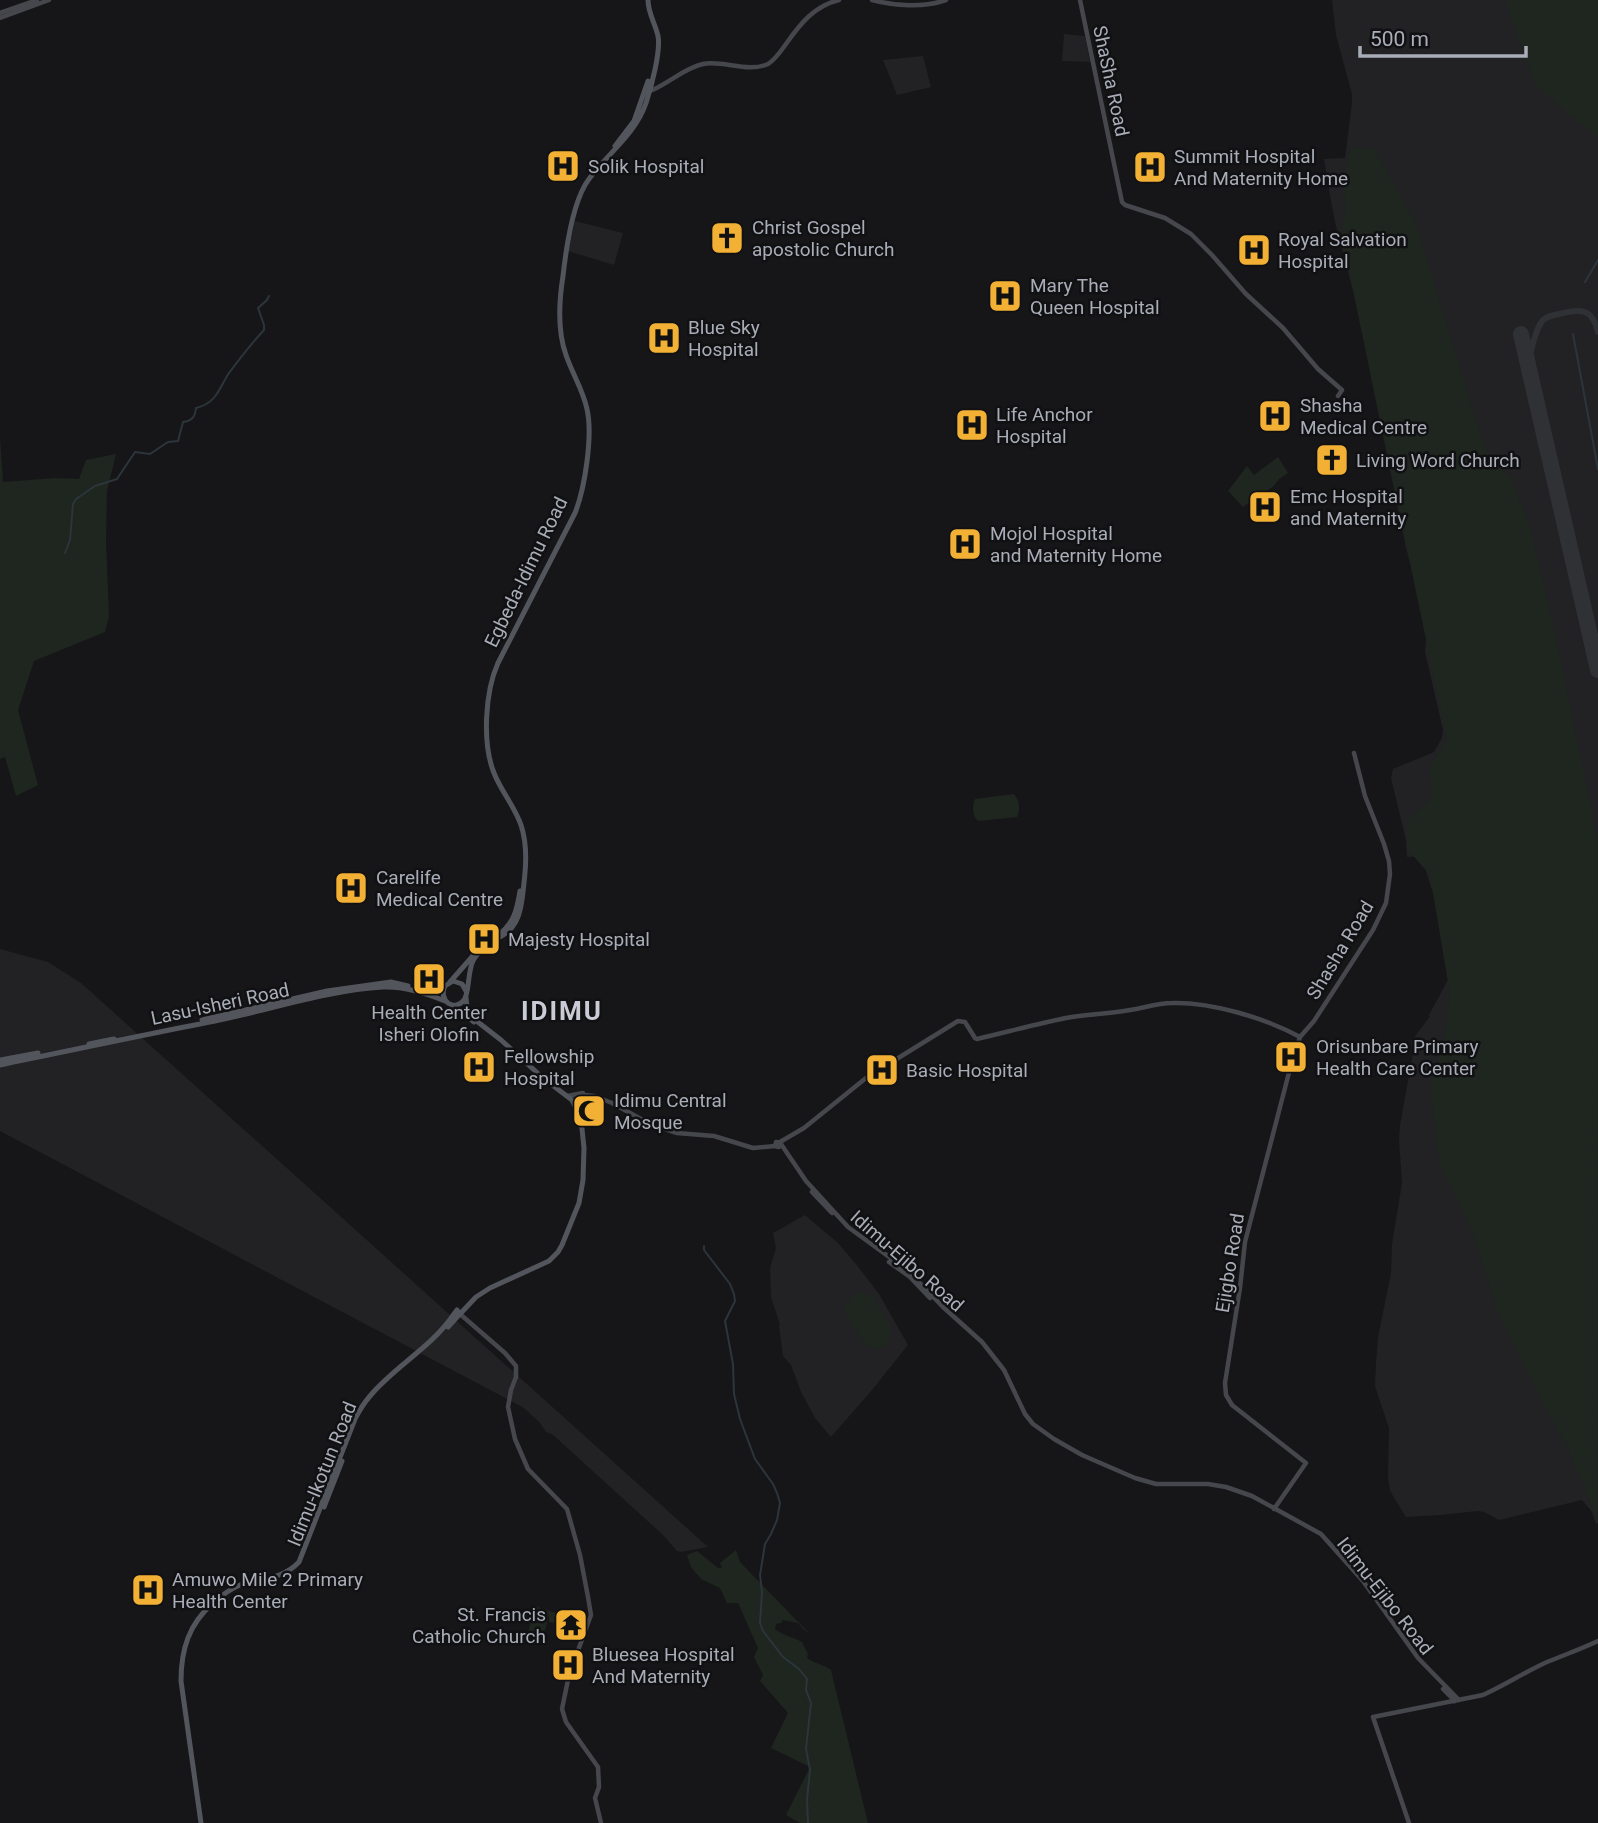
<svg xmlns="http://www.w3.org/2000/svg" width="1598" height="1823" font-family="Roboto,sans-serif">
<rect width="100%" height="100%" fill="#161618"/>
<!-- built -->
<path fill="#222225" d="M1332 0H1598V1523L1596 1524 1592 1512 1582 1500 1499 1520 1484 1512 1478 1511 1440 1515 1406 1517 1390 1491 1388 1476 1389 1428 1375 1386 1376 1363 1378 1337 1391 1273 1392 1244 1402 1183 1399 1140 1400 1125 1413 1053 1411 1042 1430 1016 1429 1015 1449 978 1435 899 1421 856 1407 857 1406 840 1391 778 1393 769 1434 752 1442 738 1443 730 1425 652 1427 623 1406 548 1371 377 1372 374 1356 302 1335 222 1329 190 1324 159 1345 158 1352 103V94L1336 35Z
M1064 34 1085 36 1090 62 1062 61Z
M923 56 931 87 897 95 883 60Z
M575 221 623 233 614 265 568 251Z
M0 949 48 962 81 983 708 1547 681 1552 677 1551 663 1535 552 1434 546 1432 540 1423 524 1408 0 1131Z
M805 1215 838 1243 856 1264 879 1294 908 1345 872 1390 831 1437 815 1418 801 1392 791 1365 783 1356 779 1326 780 1325 771 1297 770 1268 776 1248 773 1233Z"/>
<!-- green -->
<path fill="#1e261f" d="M1505 0H1598V138L1535 85Z
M1351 146 1374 149 1415 221 1478 427 1492 462 1511 478 1530 527 1556 638 1598 842 1597 1519 1569 1450 1541 1399 1498 1313 1473 1234 1439 1161 1430 1083 1444 1044 1450 994 1430 875 1407 849V821L1432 798 1429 768 1447 740 1341 233 1346 212 1344 178Z
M0 438 3 482 55 478 79 479 86 460 116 454 107 491 106 541 109 616 105 632 34 661 18 710 38 785 16 796 5 757 0 759Z
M1278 457 1288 473 1279 479 1274 486 1243 507 1228 491 1247 466 1254 475Z
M1014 794C1019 800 1021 809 1017 817L978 821C972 816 972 806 975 799Z
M859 1293 868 1294 873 1297 891 1327V1337L883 1347 874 1349 865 1345 843 1308C850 1303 848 1297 859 1293Z
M736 1550 740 1562 810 1634 803 1629 798 1623 783 1620 781 1623 776 1624 775 1629C783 1636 793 1637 802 1642L808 1654 807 1658C814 1664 824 1664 831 1670L868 1823H800L786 1815 810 1767 771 1748 788 1713 760 1681 763 1675 754 1657 758 1648 738 1603H727L720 1588 701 1579 691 1567 687 1555 697 1551 718 1568H722L720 1563Z
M535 1606 556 1613 554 1623 549 1622V1615L543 1637 528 1633Z"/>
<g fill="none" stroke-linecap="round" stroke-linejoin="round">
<!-- stream -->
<path stroke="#2c353c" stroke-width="2" d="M1585 282 1598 260
M1573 334 1598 469
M65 553 70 540 73 504 76 499 95 486 117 479 135 452 150 454 168 442 178 441 183 422C192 421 195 417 196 408 217 403 219 388 229 373 240 358 252 343 264 330V325L258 308 267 300 269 296
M704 1246V1250L730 1284 734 1294 735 1301 725 1321 733 1364 734 1394 740 1419 755 1459 773 1484 777 1493 780 1503 777 1520 771 1534 765 1544 760 1575 762 1592 760 1623 763 1631 783 1657 799 1669 807 1679 806 1690 811 1703 806 1749 810 1770 807 1800 808 1823"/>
<!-- taxiway -->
<path stroke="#303135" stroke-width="6" d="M1529 363C1530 352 1536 328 1543 320 1548 316 1553 315 1559 314 1580 309 1592 307 1598 332"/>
<!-- runway -->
<path stroke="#303135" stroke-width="16" d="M1521 334 1598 670"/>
<!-- secondary -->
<path stroke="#45474d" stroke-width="4.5" d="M872 0C895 6 923 8 946 0
M1080 0 1122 202 1125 205 1165 218 1191 234 1212 255 1246 294 1283 328 1318 369 1342 390 1338 396
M0 13 37 0
M0 18 49 0
M650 91C668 84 684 68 703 64 723 60 748 73 768 64 775 60 781 51 786 44 800 24 814 6 839 0
M567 1096 583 1093
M575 1105 579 1097 585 1095 594 1096 612 1103 650 1124 677 1133 714 1136 753 1148 775 1146 776 1142 780 1143 779 1147 775 1146
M780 1142 804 1128 866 1078 958 1021 965 1022 975 1038 977 1039C1007 1032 1036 1024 1066 1018 1087 1014 1109 1014 1130 1010 1144 1008 1157 1003 1172 1003 1212 1002 1265 1018 1300 1037
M781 1144 806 1181 848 1227 907 1270 943 1307 982 1342 1004 1370 1025 1414 1033 1424 1054 1439 1082 1455 1135 1478 1156 1484H1208L1226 1487 1252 1496 1321 1534 1363 1581 1418 1658 1459 1700
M812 1192 832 1213
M889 1262 910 1277 930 1298
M460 1314 505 1353 516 1366V1377L511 1390 508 1407 515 1439 528 1469 567 1509 580 1555 588 1597 591 1615 569 1675 562 1709 566 1722 598 1767 599 1787 595 1798 601 1823
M1274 1509 1306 1463 1232 1405 1226 1395 1225 1383 1240 1288 1245 1242 1292 1061 1300 1037 1314 1021 1373 930 1386 903 1390 874 1389 861 1384 844 1365 796 1354 753
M1443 1689 1455 1701
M1409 1823 1373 1717 1483 1695C1505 1685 1525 1672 1547 1662 1564 1655 1581 1649 1598 1641"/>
<!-- primary -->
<path stroke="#53555c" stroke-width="5" d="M615 146 634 121 648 81
M497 936C514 924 517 910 520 891
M450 982 478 950
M418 988 435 990 445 986
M466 991 462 984 453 981 445 986C438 1000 454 1013 464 1000 470 992 467 970 474 959 491 931 516 945 522 900 525 876 529 849 521 825 515 807 501 791 494 773 482 743 485 692 498 663L575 513C585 488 593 435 587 409 583 390 572 373 566 355 557 330 559 301 563 276 566 249 573 200 589 179 608 153 635 135 646 103 651 88 661 51 658 36 655 23 648 13 648 0
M452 1005 474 1022
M202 1020 327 991 391 982 408 986
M89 1044 114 1039
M0 1060 38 1053
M0 1065C72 1050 143 1035 215 1021 269 1010 329 990 383 987 404 986 426 993 445 1001
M457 1310 460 1314 457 1317 454 1314Z
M460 1314 476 1297 490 1288 549 1261 558 1252 562 1245 579 1203 583 1180 584 1148 581 1119 572 1100 543 1078 501 1040 474 1019 467 1009 466 997
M448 1327 457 1317
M324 1507 342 1461
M201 1823 181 1681C181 1649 189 1624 213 1603 221 1596 230 1589 240 1585 261 1578 282 1580 299 1562L355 1419C359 1411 364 1403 370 1396 395 1366 432 1347 454 1314"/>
</g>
<!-- icons -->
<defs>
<symbol id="hospital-square" viewBox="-11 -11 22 22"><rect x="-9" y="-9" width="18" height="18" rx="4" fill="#f2b134" stroke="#111113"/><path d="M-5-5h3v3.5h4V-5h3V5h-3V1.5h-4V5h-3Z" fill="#111"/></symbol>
<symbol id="church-square" viewBox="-11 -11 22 22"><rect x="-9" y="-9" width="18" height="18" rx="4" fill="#f2b134" stroke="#111113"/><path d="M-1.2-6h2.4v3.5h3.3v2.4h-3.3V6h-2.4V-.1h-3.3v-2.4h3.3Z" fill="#111"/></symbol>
<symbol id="mosque-square" viewBox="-11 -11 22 22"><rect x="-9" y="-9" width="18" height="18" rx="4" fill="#f2b134" stroke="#111113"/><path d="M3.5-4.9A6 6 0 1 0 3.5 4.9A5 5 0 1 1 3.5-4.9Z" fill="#111"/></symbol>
<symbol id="temple-square" viewBox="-11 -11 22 22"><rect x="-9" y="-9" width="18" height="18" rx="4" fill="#f2b134" stroke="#111113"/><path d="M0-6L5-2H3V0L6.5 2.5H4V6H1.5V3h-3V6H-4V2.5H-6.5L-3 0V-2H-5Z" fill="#111"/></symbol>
</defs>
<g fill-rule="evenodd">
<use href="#hospital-square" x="544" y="147" width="38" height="38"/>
<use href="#hospital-square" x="1131" y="148" width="38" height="38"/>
<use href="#church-square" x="708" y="219" width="38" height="38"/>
<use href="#hospital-square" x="1235" y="231" width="38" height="38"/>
<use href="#hospital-square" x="986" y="277" width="38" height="38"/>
<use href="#hospital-square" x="645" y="319" width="38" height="38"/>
<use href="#hospital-square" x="1256" y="397" width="38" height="38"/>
<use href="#hospital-square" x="953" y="406" width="38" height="38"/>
<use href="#church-square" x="1313" y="441" width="38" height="38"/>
<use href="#hospital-square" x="1246" y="488" width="38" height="38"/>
<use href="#hospital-square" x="946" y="525" width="38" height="38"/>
<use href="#hospital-square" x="332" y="869" width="38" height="38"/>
<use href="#hospital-square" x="465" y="920" width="38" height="38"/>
<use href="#hospital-square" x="410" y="960" width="38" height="38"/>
<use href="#hospital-square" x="1272" y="1038" width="38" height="38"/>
<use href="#hospital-square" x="460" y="1048" width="38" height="38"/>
<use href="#hospital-square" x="863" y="1051" width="38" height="38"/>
<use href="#mosque-square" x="570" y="1092" width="38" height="38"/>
<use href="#hospital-square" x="129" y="1571" width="38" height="38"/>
<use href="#temple-square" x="552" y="1606" width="38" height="38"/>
<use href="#hospital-square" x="549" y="1646" width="38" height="38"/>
</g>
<g text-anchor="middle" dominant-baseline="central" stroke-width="5" stroke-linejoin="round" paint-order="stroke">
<!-- street labels -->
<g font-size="19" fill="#a8adb8" stroke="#111113">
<text transform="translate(1111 81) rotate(78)">ShaSha Road</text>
<text transform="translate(526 572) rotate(-64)">Egbeda-Idimu Road</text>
<text transform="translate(1340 950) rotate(-59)">Shasha Road</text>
<text transform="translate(220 1004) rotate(-12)">Lasu-Isheri Road</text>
<text transform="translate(907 1261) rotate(41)">Idimu-Ejibo Road</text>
<text transform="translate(1230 1263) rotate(-81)">Ejigbo Road</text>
<text transform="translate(322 1474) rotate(-68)">Idimu-Ikotun Road</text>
<text transform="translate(1385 1596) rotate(52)">Idimu-Ejibo Road</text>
</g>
<!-- poi labels -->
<g font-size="19" fill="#a8adb8" stroke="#111113" text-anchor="start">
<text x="1174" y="156">Summit Hospital<tspan x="1174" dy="22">And Maternity Home</tspan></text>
<text x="588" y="166">Solik Hospital</text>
<text x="752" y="227">Christ Gospel<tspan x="752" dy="22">apostolic Church</tspan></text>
<text x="1278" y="239">Royal Salvation<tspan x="1278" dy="22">Hospital</tspan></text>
<text x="1030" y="285">Mary The<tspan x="1030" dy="22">Queen Hospital</tspan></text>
<text x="688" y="327">Blue Sky<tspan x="688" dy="22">Hospital</tspan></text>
<text x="1300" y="405">Shasha<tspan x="1300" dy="22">Medical Centre</tspan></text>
<text x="996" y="414">Life Anchor<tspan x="996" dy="22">Hospital</tspan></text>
<text x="1356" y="460">Living Word Church</text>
<text x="1290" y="496">Emc Hospital<tspan x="1290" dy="22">and Maternity</tspan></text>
<text x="990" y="533">Mojol Hospital<tspan x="990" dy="22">and Maternity Home</tspan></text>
<text x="376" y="877">Carelife<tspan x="376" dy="22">Medical Centre</tspan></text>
<text x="508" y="939">Majesty Hospital</text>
<text x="429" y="1012" text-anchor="middle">Health Center<tspan x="429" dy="22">Isheri Olofin</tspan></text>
<text x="1316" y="1046">Orisunbare Primary<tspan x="1316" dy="22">Health Care Center</tspan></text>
<text x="504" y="1056">Fellowship<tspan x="504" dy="22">Hospital</tspan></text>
<text x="906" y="1070">Basic Hospital</text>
<text x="614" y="1100">Idimu Central<tspan x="614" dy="22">Mosque</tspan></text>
<text x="172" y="1579">Amuwo Mile 2 Primary<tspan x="172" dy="22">Health Center</tspan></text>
<text x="546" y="1614" text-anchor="end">St. Francis<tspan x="546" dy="22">Catholic Church</tspan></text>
<text x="592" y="1654">Bluesea Hospital<tspan x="592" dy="22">And Maternity</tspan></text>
</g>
<!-- district labels -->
<g font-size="26" font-weight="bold" letter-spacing="2" fill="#c9ccd4" stroke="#111113">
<text x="562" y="1011">IDIMU</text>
</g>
</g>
<!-- scale -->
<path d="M1360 46v10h166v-10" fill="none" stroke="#a8adb8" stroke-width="3.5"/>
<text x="1370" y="46" font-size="21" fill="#a8adb8" stroke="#111113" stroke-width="5" paint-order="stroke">500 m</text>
</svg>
